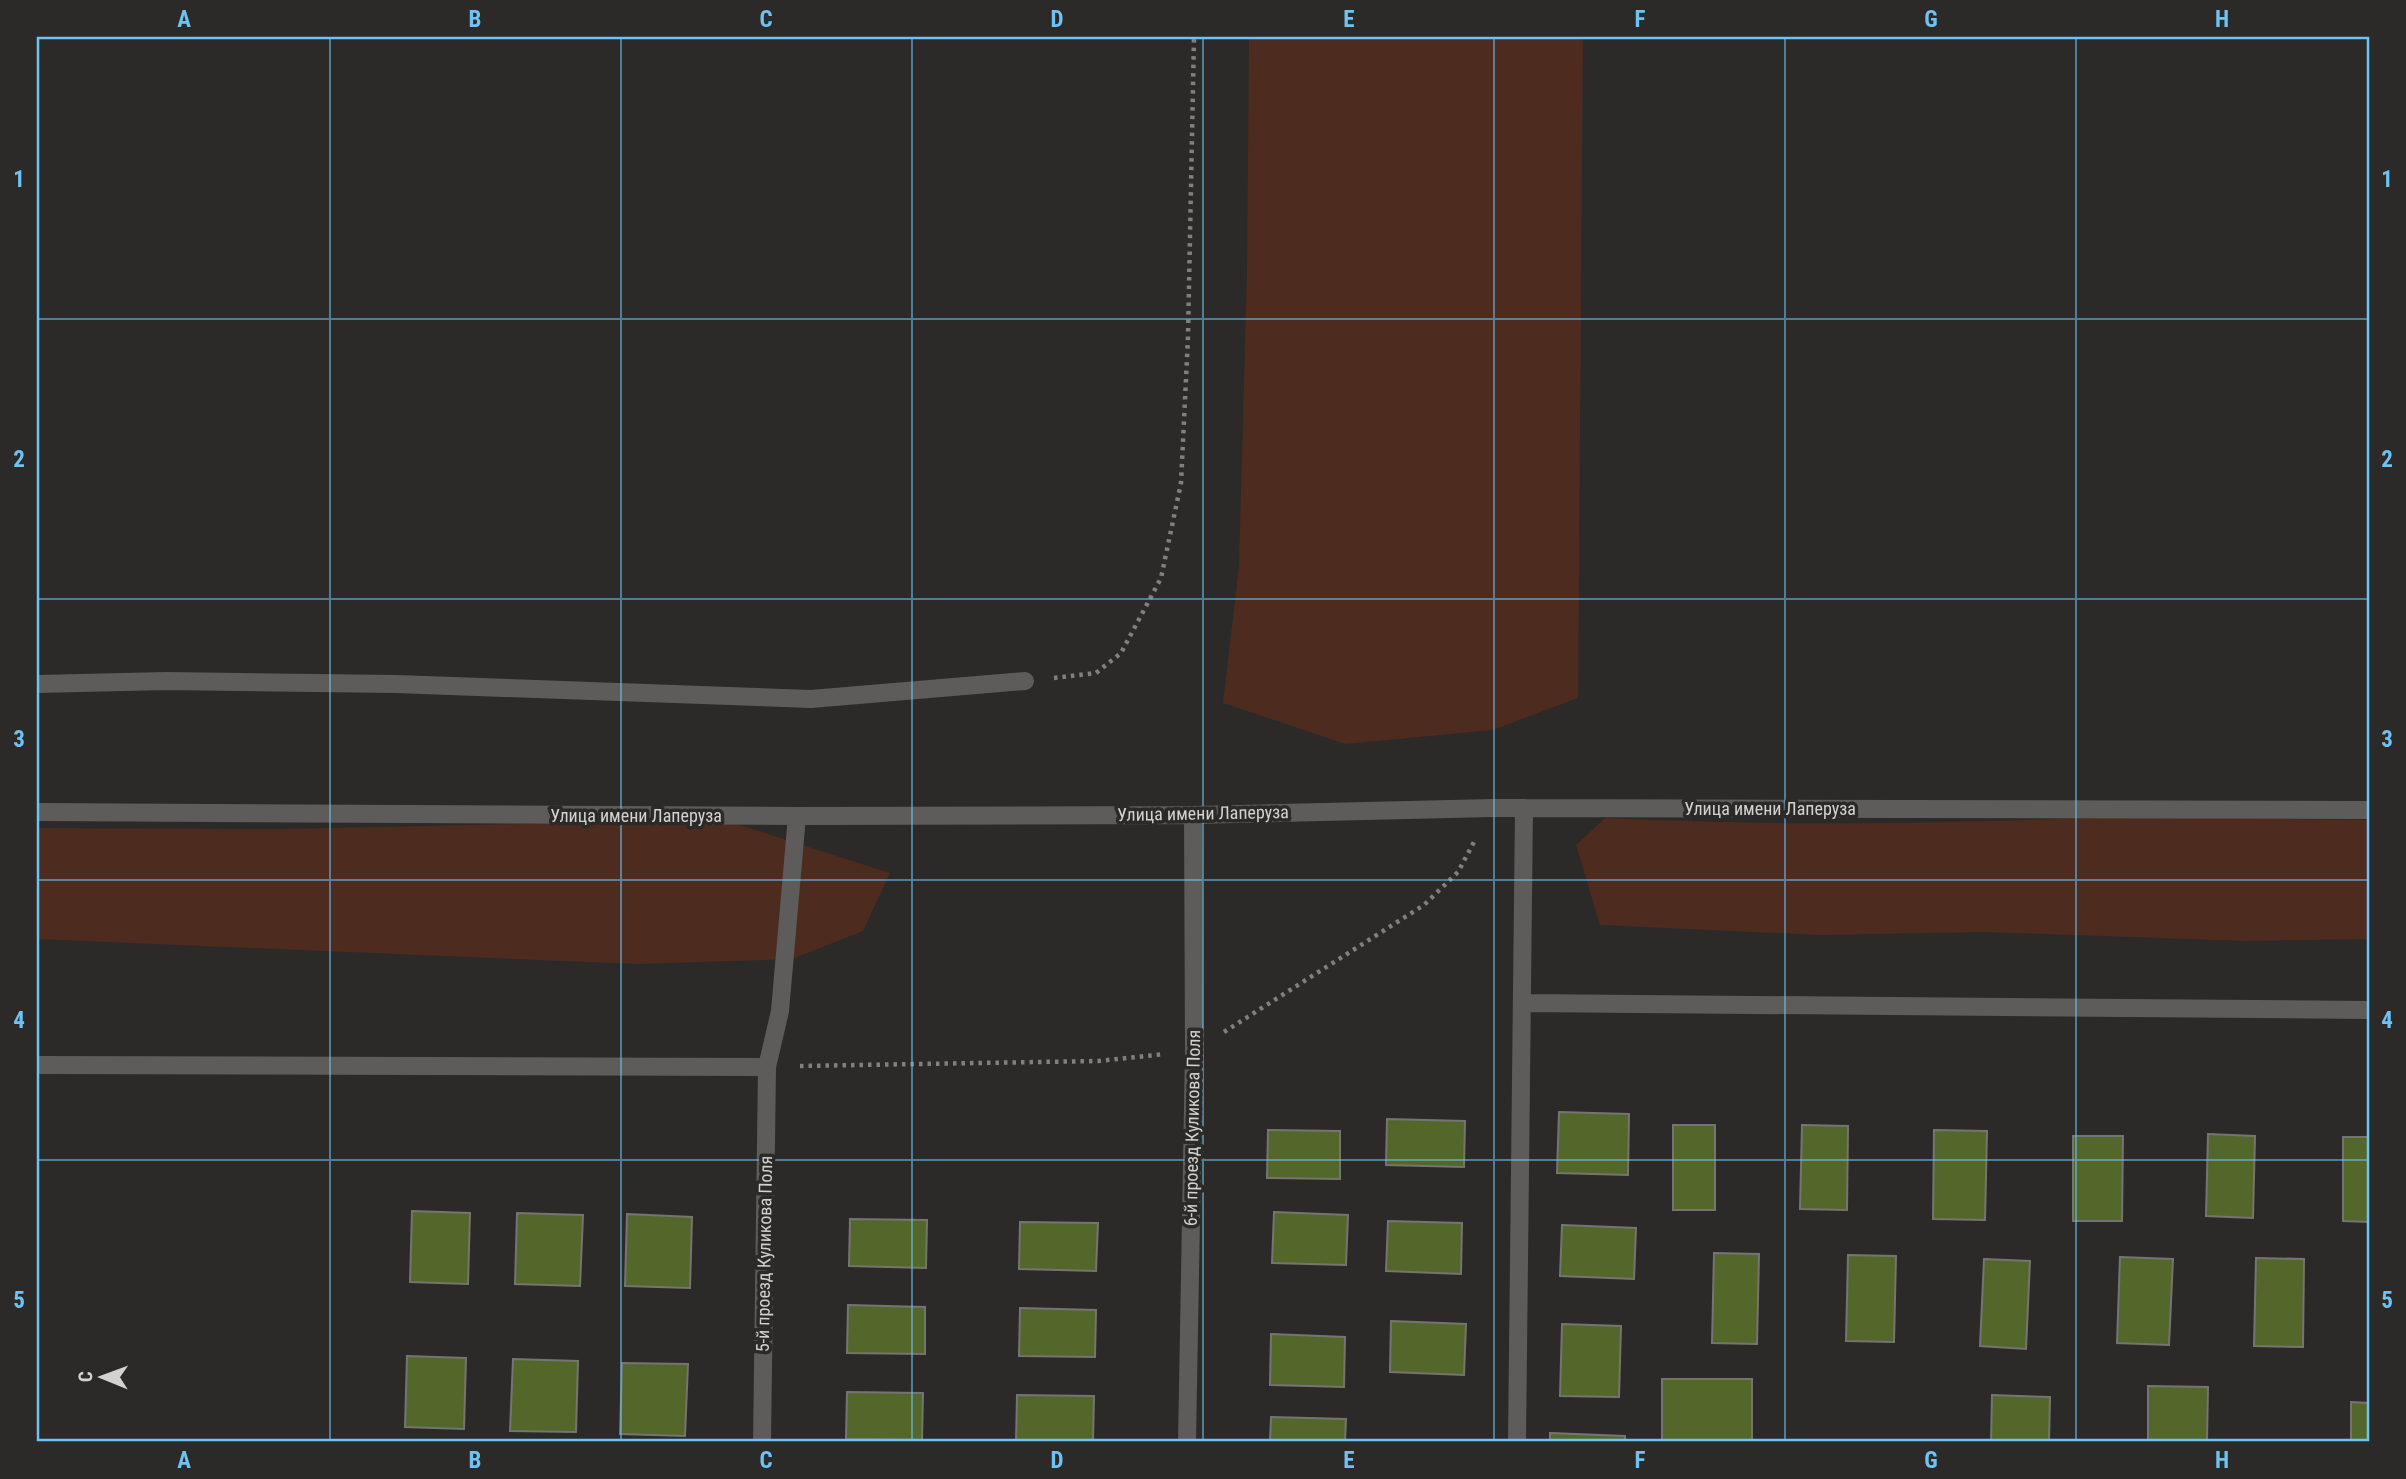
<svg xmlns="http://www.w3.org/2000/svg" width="2406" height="1479" font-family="'Roboto Condensed',sans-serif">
<rect width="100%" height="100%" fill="#2b2a28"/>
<!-- green -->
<path fill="#4e2b1f" d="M1249 37H1583L1578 698 1493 730 1345 744 1223 703 1239 566 1247 273Z
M2109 817 2369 820V939L2246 941 1985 932 1820 935 1600 925 1576 845 1605 818C1773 826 1941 824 2109 817Z
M724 820 890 873 863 931 792 959 637 964 37 939V828L279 829Z"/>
<!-- building -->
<path fill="#54672a" stroke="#747572" stroke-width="2" d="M1559 1112 1629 1114 1628 1175 1557 1173Z
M1387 1119 1465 1121 1464 1167 1386 1165Z
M1673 1125H1715V1210H1673Z
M1802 1125 1848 1126 1847 1210 1800 1209Z
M1268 1130 1340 1131V1179L1267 1178Z
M1934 1130 1987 1131 1985 1220 1933 1219Z
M2208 1134 2255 1136 2253 1218 2206 1216Z
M2073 1136H2123L2122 1221H2073Z
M2343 1137H2369V1222L2343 1221Z
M412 1211 470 1213 468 1284 410 1282Z
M1274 1212 1348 1215 1346 1265 1272 1263Z
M517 1213 583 1215 580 1286 515 1284Z
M627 1214 692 1217 690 1288 625 1286Z
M850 1219 927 1220 926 1268 849 1266Z
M1388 1221 1462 1223 1461 1274 1386 1271Z
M1020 1222 1098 1223 1096 1271 1019 1269Z
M1562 1225 1636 1228 1634 1279 1560 1276Z
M1714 1253 1759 1254 1757 1344 1712 1343Z
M1848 1255 1896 1256 1894 1342 1846 1341Z
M2120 1257 2173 1259 2169 1345 2117 1343Z
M2256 1258 2304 1259 2303 1347 2254 1346Z
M1984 1259 2030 1261 2026 1349 1980 1346Z
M848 1305 925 1307V1354L847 1353Z
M1020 1308 1096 1310 1095 1357 1019 1356Z
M1391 1321 1466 1324 1464 1375 1390 1372Z
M1562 1324 1621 1326 1619 1397 1560 1396Z
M1271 1334 1345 1337 1344 1387 1270 1385Z
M407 1356 466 1358 464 1429 405 1427Z
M513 1359 578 1361 576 1432 510 1431Z
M622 1363 688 1364 685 1436 620 1434Z
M1662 1379H1752V1442H1662Z
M2148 1386 2208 1387 2207 1442H2148Z
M847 1392 923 1393 922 1440 846 1439Z
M1017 1395 1094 1396 1093 1442H1016Z
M1992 1395 2050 1397 2049 1442H1991Z
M2351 1402 2369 1403V1442H2351Z
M1271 1417 1346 1419 1345 1442H1270Z
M1550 1433 1625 1436V1442H1550Z"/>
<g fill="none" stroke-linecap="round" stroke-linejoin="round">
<!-- path -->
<path stroke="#81807e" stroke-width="4.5" stroke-dasharray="3.5 5" stroke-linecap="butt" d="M1054 678 1096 673 1121 653 1161 578 1181 483 1188 337 1194 37
M1224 1032 1424 905 1458 872 1475 840
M800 1066 1098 1061 1165 1054"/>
<!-- minor -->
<path stroke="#5d5c5b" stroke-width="18" d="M37 684 167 681 396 684 811 699 1025 681
M37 812 797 816 1193 815 1493 808 2369 810
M1522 1003 2369 1010
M37 1065 767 1067
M762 1442 767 1067 780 1011 797 816
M1187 1442 1194 1051 1193 815
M1517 1442 1524 808"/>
</g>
<!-- grid -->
<path fill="none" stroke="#6fc2f4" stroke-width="2" stroke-opacity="0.55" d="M330 37V1442M621 37V1442M912 37V1442M1203 37V1442M1494 37V1442M1785 37V1442M2076 37V1442M37 319H2369M37 599H2369M37 880H2369M37 1160H2369"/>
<g text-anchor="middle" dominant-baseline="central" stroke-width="7" stroke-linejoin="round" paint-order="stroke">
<!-- street labels -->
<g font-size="18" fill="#d2d2d0" stroke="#2b2a28">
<text x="1770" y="808">Улица имени Лаперуза</text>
<text transform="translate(1203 813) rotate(-1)">Улица имени Лаперуза</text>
<text x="636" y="815">Улица имени Лаперуза</text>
<text transform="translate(1192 1128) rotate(-89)">6-й проезд Куликова Поля</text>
<text transform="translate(764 1254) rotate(-89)">5-й проезд Куликова Поля</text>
</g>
</g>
<!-- border -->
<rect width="2406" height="1479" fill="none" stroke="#2b2a28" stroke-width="77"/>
<!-- north arrow -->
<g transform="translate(102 1377) rotate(271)" stroke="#2b2a28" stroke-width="5" paint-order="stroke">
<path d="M0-5L12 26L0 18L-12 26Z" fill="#d2d2d0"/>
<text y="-10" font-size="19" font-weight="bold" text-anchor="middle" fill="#d2d2d0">С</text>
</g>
<rect x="38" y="38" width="2330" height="1402" fill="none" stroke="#6fc2f4" stroke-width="2.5"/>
<g font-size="23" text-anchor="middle" font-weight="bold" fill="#6fc2f4">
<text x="184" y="27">A</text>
<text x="475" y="27">B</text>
<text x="766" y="27">C</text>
<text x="1057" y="27">D</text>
<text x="1349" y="27">E</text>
<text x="1640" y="27">F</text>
<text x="1931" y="27">G</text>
<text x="2222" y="27">H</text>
<text x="19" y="187">1</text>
<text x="2387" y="187">1</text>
<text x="19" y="467">2</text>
<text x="2387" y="467">2</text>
<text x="19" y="747">3</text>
<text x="2387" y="747">3</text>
<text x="19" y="1028">4</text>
<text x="2387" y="1028">4</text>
<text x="19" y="1308">5</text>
<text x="2387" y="1308">5</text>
<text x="184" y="1468">A</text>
<text x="475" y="1468">B</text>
<text x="766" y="1468">C</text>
<text x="1057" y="1468">D</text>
<text x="1349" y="1468">E</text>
<text x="1640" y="1468">F</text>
<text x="1931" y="1468">G</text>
<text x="2222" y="1468">H</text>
</g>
</svg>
